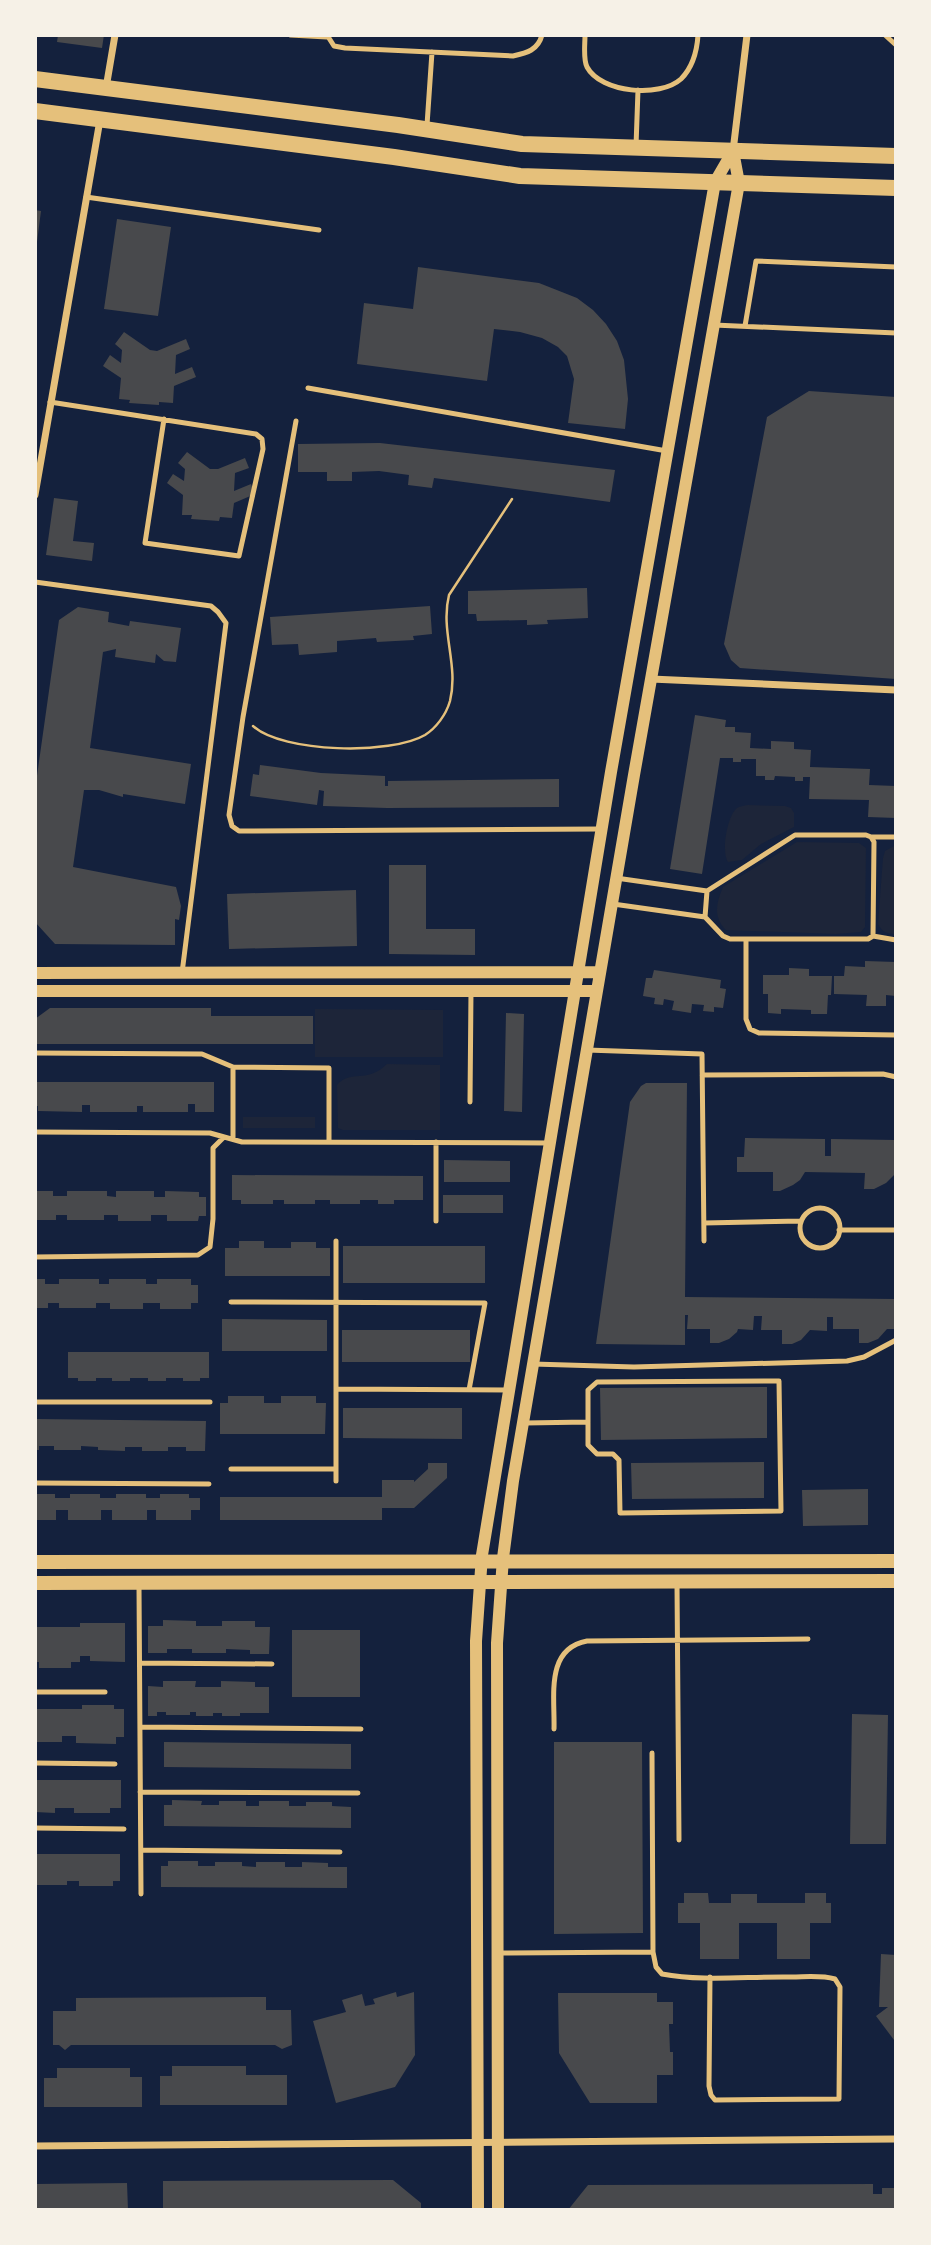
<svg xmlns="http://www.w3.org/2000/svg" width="931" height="2245" font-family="Figtree,sans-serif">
<rect width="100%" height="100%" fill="#14213d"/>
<!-- green -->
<path fill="#1d2539" d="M748 805 785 806 791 808 794 813V827L761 844 742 860 728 862C721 852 727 816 737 808 741 806 743 806 748 805Z
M797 842 859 843 866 848 865 927 861 932 836 934 726 930C713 917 716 903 723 887Z
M896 845V934C887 934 882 932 878 924L883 858 885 851Z
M315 1009 443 1010V1057H315Z
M387 1064 440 1065V1130H343L338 1128 337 1085C351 1069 367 1084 387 1064Z
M243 1117H315V1128H243Z"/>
<!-- building -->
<path fill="#48494c" d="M58 35H104L102 48 57 42Z
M35 210 41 211 37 242 35 241Z
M117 219 171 227 158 316 104 309Z
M418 267 539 283 577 298 593 310 606 324 617 341 624 360 628 399 625 429 568 423 574 379 567 356 558 347 542 338 520 332 494 329 487 381 357 364 364 303 413 309Z
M124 332 150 350 157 351 186 339 190 349 176 355 175 374 192 367 196 377 174 386 173 403 159 402V405L129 403 130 400 119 399 121 378 103 366 110 355 121 363 122 350 115 344Z
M809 391 896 397V679L740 668 731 660 724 644 767 417Z
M380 443 615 470 610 502 434 478 432 488 408 485 409 475 379 471 352 472V481H327V472H298V444Z
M187 452 210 469H218L245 458 249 468 235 473 234 491 251 484 255 494 234 503 232 518 220 517 219 521 191 519 192 515H182L183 495 167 483 173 474 184 481 185 469 178 463Z
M54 498 78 501 73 541 94 543 92 561 46 555Z
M587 588 588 618 547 620 548 624 527 625V620L477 621 476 614H468V591Z
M430 606 432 634 413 636 414 640 377 642 376 638 337 641V652L299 655 298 644 272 645 270 617Z
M78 607 109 612 108 622 129 626 130 621 181 628 176 662 164 661 156 654 155 663 115 657 116 649 103 652 90 748 191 764 185 804 123 794V797L99 790H84L73 867 176 887 181 906 179 920 175 919V945L55 944 35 922V790L59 620Z
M695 715 726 720 725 727H735V732L751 733 750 748 771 749V741L794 742V749L811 750 810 767 870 769 869 785 896 786V818L868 817 869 800 809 799 810 777H803V781H795V777L775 776 774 780H765V776H756V759H741V762H733V758H720L702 874 670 869Z
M260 765 321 773 385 776V786H388V781L559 779V807L387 808 323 806 324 791 319 790 317 805 250 796 253 774 259 775Z
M389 865H426V929H475V955L389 954Z
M356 890 357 946 229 949 227 894Z
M865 961 896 962V996L886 995V1006H866L867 995 834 994V976H844L845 966 865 967Z
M789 968 809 969V976H832L831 995H828L827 1014H811V1010L781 1009V1014L768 1013V994H763V975H789Z
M654 970 721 980 720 988 726 989 723 1008 714 1007V1012L703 1011 704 1005 692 1004 691 1013 672 1010 674 1001 664 999 663 1005 654 1004 655 998 643 996 646 978H652Z
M50 1008H211V1016H313V1044H35V1019Z
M506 1013 524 1014 522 1112 504 1111Z
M35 1082H214V1112H195V1104H188V1112H143V1106H137V1112H90V1105H82V1112L38 1111V1106H35Z
M646 1083H687L685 1297 896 1299V1329H887L878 1339 868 1343H859V1329H833V1317H827V1331L810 1330 801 1340 792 1344H782V1330H761L762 1316H754L753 1330 738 1329 737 1332 729 1339 719 1343H710V1329H687L688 1315H685V1345L596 1344 630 1102 641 1086Z
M745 1138 825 1139V1156H831V1139L896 1140V1173L886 1183 874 1189H864L865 1173 805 1172 800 1180 793 1185 780 1191H773V1172H737V1157H744Z
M444 1160 510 1161V1182H444Z
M232 1175 423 1176V1200H394V1204H378V1200H360V1204H330V1200H315V1204H284V1200H273V1204H241V1200H232Z
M35 1191H53V1196H67V1191H107V1196L116 1197V1191H154V1197H165V1191L199 1192V1197H206V1216H199L198 1221H167V1215H151V1221H118V1215H104V1220H67V1215H56V1220H35Z
M443 1195H503V1213H443Z
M239 1241H264V1248H291V1242H316V1248H330V1276H225V1248H239Z
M343 1246H485V1283H343Z
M35 1279H45V1284H59V1279H99V1284H109V1279H146V1284H157V1279H191V1285H198V1303H191V1309H160V1303H143V1309H110V1303H96V1308H59V1303H48V1308H35Z
M222 1319 327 1320V1351H222Z
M342 1330H470V1362H342Z
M68 1352H209V1378H200V1381H183V1378H166V1381H148V1378H130V1381H112V1378H96V1381H78V1378H68Z
M767 1387V1438L601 1440 600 1388Z
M228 1396H264V1403H281V1396H316V1403H326L325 1434H220V1403H228Z
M343 1408H462V1439L343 1438Z
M35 1419 206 1421 205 1451H186V1447H168V1451H142V1447H125V1451L98 1450V1447L81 1446V1450H54V1446H39V1450H35Z
M764 1462V1498L632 1499 631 1463Z
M428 1463H447V1478L414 1508H382V1520H220V1497H382V1480H414V1482L428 1469Z
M868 1489V1525L803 1526 802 1490Z
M35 1494H55V1498H70V1494H100V1498H116V1494H146V1498H160V1494H189V1498H200V1510H191V1520H156V1510H147V1520H112V1510H101V1520H68V1510H56V1520H35Z
M163 1620 196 1621V1626H222V1621H255V1627H270L269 1654H250V1650L226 1649V1653H192V1649H167V1653H148V1626H163Z
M80 1623H125V1662L90 1661V1656H80V1662H71V1668H39V1662H35V1627H80Z
M292 1630H360V1697H292Z
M163 1681H196L195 1687H221V1681L255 1682V1687H269V1713H240V1716H222V1713H213V1716H196V1712H190V1715H166V1712H157V1716H148V1686L163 1687Z
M82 1705H114V1709H124V1737H116V1744L76 1743V1736H62V1742H35V1709H82Z
M852 1714 888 1715 886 1844H850Z
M164 1742 351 1744V1769L164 1767Z
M554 1742H642L643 1933 554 1934Z
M35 1780H121V1808H110V1813H74V1808H55V1813L35 1812Z
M172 1800 202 1801 201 1805H219V1801H246V1806H259V1801H289V1806H306V1802H332V1806L351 1807V1828L164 1826V1805H172Z
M35 1854H120V1881H113V1886H79V1881H67V1885H36Z
M168 1861H198V1866H215V1862H242V1866L256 1867V1862H285V1867H302V1862L328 1863V1867H347V1888L161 1887V1866H168Z
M684 1893H708L709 1903H731V1894H757V1903H805V1893H826V1903H831V1923H810V1959H777V1923H739V1959H700V1923H678V1903H684Z
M881 1954 896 1955 894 2040 876 2016 888 2007H879Z
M396 1992 397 1997 414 1992 415 2055 395 2087 336 2103 313 2021 346 2012 342 2000 362 1994 365 2006 375 2004 373 1999Z
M558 1993H657V2002H673V2024H669L670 2052H673V2075H657V2103H590L559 2053Z
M266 1997V2010H291L292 2045 282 2049 275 2045H71L65 2050 59 2045H53V2011H76V1998Z
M172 2066H246V2075H287V2105H160V2076H172Z
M57 2068H130V2077H142V2107H44V2078H57Z
M393 2180 421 2203V2210H163V2181Z
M127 2183 128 2210H35V2184Z
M873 2184V2194H882V2188H896V2210H568L588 2185Z"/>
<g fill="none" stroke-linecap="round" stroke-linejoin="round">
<!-- path -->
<path stroke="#e5c07b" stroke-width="2.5" d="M253 726C283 753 391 755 425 735 436 728 446 715 450 701 459 665 440 631 449 595L512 499"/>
<!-- service -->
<path stroke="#e5c07b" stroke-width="5" d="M290 35 327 37
M327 35 334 46 345 48 513 56C527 53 538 50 542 35
M585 35C585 45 583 59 587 67 601 93 660 98 681 79 693 67 697 51 698 35
M885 35 896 45
M427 125 432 52
M636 146 638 90
M86 197 319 230
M714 325 896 333
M745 326 756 261 896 267
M308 388 667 451
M50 402 256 434 262 439 263 449 239 556 145 543 164 419
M296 421 243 717 229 815 232 826 239 831 600 829
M35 582 211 606 218 612 226 623 182 973
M871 837H896
M613 904 705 917 707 891 616 878
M705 917 723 936 730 939H868L873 936 874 842 871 837 866 835H795L707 891
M873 936 896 940
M746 939V1019L750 1029 759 1033 896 1035
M587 1050 702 1054 704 1241
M35 1053 202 1054 233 1067
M702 1075 883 1074 896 1077
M470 1102 471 991
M35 1132 210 1133 242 1142 549 1143
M233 1139V1067L329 1068V1142
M800 1228a20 20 0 1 1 40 0a20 20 0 1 1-40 0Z
M436 1221V1142
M704 1223 801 1221
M839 1230H896
M35 1257 198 1255 210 1247 213 1219V1148L224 1137
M231 1302 485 1303 469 1390
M533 1364 634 1367 847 1361 864 1357 896 1340
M779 1381 781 1511 620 1513 619 1460 613 1454H597L588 1445V1390L597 1382Z
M336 1389 508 1390
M35 1402H210
M525 1423 588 1422
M231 1469H336
M336 1481V1241
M35 1483 209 1484
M677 1584 679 1840
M139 1586 141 1894
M140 1663 272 1664
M35 1692H105
M140 1727 361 1729
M554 1729C555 1696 545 1649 587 1641L808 1639
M652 1753 653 1952 656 1967 662 1974C703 1982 749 1976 792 1977 805 1977 821 1975 835 1979L840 1987 839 2099 715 2100 711 2095 709 2086 710 1977
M35 1763 115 1764
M140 1792 358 1793
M35 1828 124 1829
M141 1850 340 1852
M498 1953 653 1952"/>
<!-- minor -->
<path stroke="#e5c07b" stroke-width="7" d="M106 88 115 35
M733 151 747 35
M35 495 100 120
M651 679 896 690
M35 2146 896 2139"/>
<!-- tertiary -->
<path stroke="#e5c07b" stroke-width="12" d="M35 973 600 972
M35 991H597
M478 2210 476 1641 482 1555 611 772 715 182 733 151
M498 2210 497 1643 503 1558 513 1481 634 775 739 183 733 151"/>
<!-- secondary -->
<path stroke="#e5c07b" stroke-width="14" d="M35 1562 896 1561
M35 1583 896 1581"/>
<!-- primary -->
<path stroke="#e5c07b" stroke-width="16" d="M35 79 398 125 522 144 896 156
M35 111 394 157 520 176 896 188"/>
</g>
<!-- border -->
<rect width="931" height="2245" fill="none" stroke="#f6f1e7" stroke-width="74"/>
</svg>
